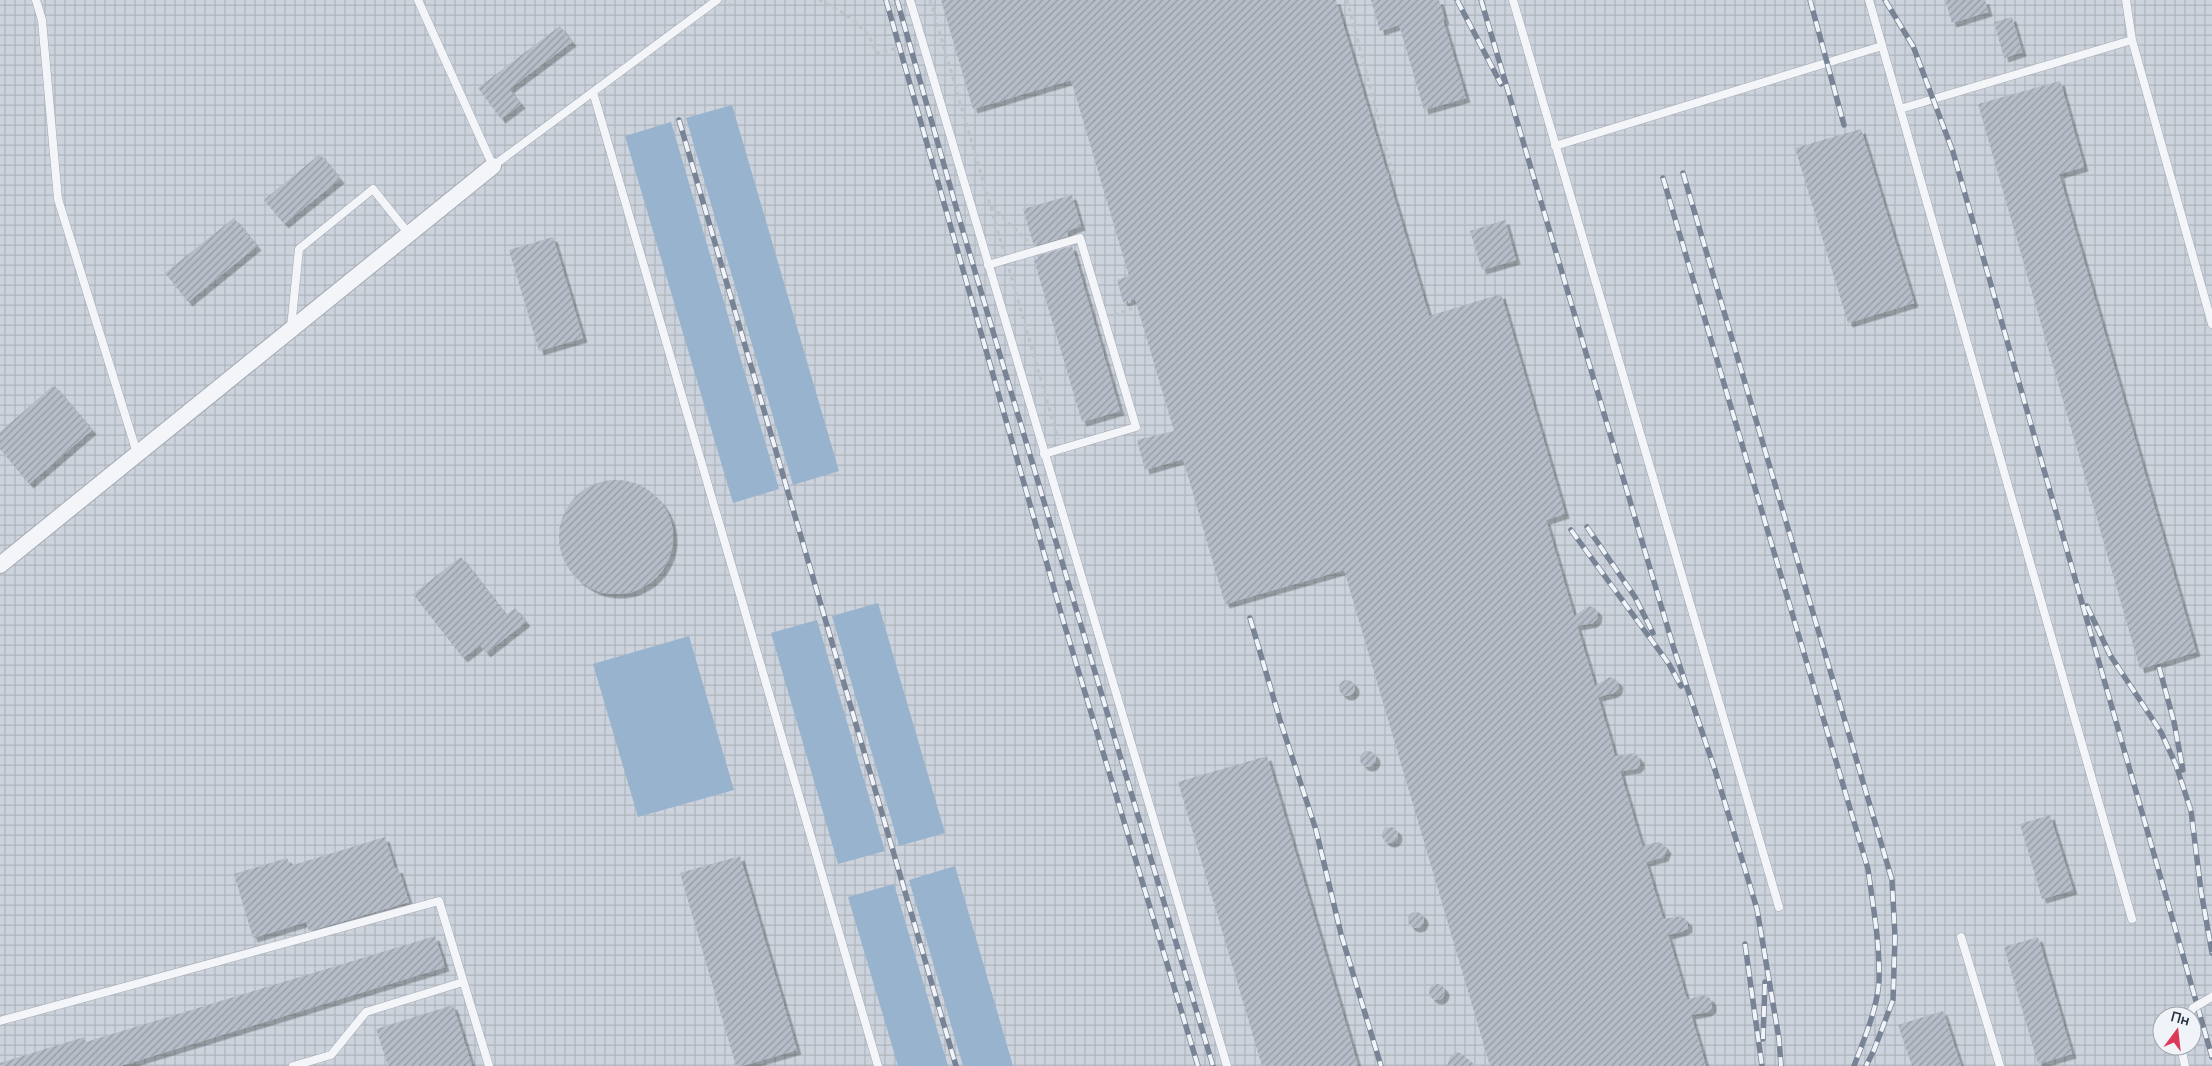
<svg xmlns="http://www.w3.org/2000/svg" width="2212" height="1066" font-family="Manrope,sans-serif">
<defs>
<pattern id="industrial-grid" width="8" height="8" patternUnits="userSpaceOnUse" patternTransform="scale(1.25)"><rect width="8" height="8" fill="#cdd3dc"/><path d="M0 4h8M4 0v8" fill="none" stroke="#b0b6be"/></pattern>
<pattern id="building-hatch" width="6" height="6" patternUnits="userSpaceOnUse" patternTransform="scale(1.25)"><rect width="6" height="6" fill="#b6bdc8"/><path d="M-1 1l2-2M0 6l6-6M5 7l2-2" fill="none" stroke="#949aa4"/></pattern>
<filter id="shadow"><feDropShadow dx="4.5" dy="4.5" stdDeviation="0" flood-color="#0004"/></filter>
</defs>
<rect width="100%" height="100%" fill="#e0e4ea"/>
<!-- industrial -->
<path fill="url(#industrial-grid)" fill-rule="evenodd" d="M0 0H2212V1066H0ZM2162 1016H2192V1046H2162Z"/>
<!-- water -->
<path fill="#97b3ce" d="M732 105 839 471 793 485 686 118Z
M671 122 779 489 733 503 625 136Z
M878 603 945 833 899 846 832 616Z
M817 620 885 851 838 864 771 633Z
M689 636 734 790 638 817 593 664Z
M955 866 1013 1066H963L909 880Z
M894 884 948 1066H898L848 897Z"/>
<!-- building -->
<path fill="url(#building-hatch)" filter="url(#shadow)" d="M941 0H1336L1429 316 1501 294 1565 514 1546 520 1574 616 1589 606 1595 608 1598 613 1597 619 1593 623 1577 626 1595 686 1610 677 1615 679 1619 683 1618 689 1614 693 1598 697 1615 756 1635 753 1640 759V765L1636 769 1620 771 1642 846 1658 842 1663 844 1667 849 1664 857 1646 862 1663 919 1682 916 1688 922V928L1683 931 1668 935 1687 1000 1703 995 1709 997 1712 1002V1008L1707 1012 1691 1015 1706 1066H1490L1344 570 1225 604 1183 459 1145 470 1137 440 1174 431 1135 299 1123 302 1117 280 1129 276 1071 80 973 109Z
M1371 0H1439L1445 20H1443L1466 98 1424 110 1399 25 1380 31Z
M1945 0H1985L1988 12 1952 23Z
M2012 17 2022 52 2004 58 1994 22Z
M560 26 572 42 509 89 521 104 501 119 478 88Z
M2060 81 2084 167 2059 174 2196 652 2140 669 1978 104Z
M1861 129 1914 303 1848 323 1795 148Z
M320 154 340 179 284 224 264 200Z
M1072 195 1081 226 1067 231 1068 236 1034 246 1023 209Z
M234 218 257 246 188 302 165 273Z
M1505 220 1516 260 1482 270 1470 231Z
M553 237 583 338 539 351 509 250Z
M1072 246 1120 411 1082 422 1034 260 1038 259 1037 256Z
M54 385 92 430 29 484 0 449V432Z
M559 537a57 57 0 1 1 114 0a57 57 0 1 1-114 0Z
M461 557 506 615 515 608 526 622 486 653 480 645 463 658 413 594Z
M1339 688a8 8 0 1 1 16 0a8 8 0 1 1-16 0Z
M1360 759a8 8 0 1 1 16 0a8 8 0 1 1-16 0Z
M1267 756 1358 1066H1262L1178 782Z
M2050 815 2073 890 2042 899 2020 824Z
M1382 835a8 8 0 1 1 16 0a8 8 0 1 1-16 0Z
M385 837 395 869 398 868 409 902 309 931 306 922 253 938 234 874 287 858 290 866Z
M740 856 797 1050 742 1066H736L680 873Z
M1408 920a8 8 0 1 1 16 0a8 8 0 1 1-16 0Z
M435 936 445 967 120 1066H1L0 1063 84 1037 86 1042Z
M2038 937 2072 1054 2038 1064 2004 947Z
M1429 992a8 8 0 1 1 16 0a8 8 0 1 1-16 0Z
M453 1005 472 1066H388L376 1029Z
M1943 1011 1961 1066H1912L1898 1025Z
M1457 1052 1462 1054 1476 1066H1447L1450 1057Z"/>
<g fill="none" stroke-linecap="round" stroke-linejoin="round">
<defs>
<path id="lane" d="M36 0 42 20 58 199 137 453
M418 0 493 166 717 0
M910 0 1227 1066
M1513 0 1779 907
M1869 0 2132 919
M2126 0 2132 40 2212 324
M593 92 878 1066
M1900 109 2132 40
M1555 146 1882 46
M988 265 1080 238 1136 427 1044 454
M291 328 299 249 373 189 409 234
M1961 937 2000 1066
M0 1021 439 901 489 1066
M2181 1046 2185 1066
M293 1066 331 1055 366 1012 463 982"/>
<path id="street" d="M0 565 493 166"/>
</defs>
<!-- lane casing -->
<use href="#lane" stroke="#a5abb5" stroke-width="9"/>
<!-- street casing -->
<use href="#street" stroke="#a5abb5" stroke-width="18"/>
<!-- path -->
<path stroke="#bec2c9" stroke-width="3" stroke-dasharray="4 4" stroke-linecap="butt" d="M819 0C842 11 870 27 876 53L912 45
M930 0 1003 249
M1347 0 1393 174 1388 175
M728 6 736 0
M991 206 1028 241
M1009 269 1058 439
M1114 315 1131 309 1129 300"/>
<!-- lane -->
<use href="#lane" stroke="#f3f5f8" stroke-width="8"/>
<!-- street -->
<use href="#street" stroke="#f3f5f8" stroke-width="16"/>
<defs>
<path id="rail" d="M886 0 1063 620 1198 1066
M897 0 962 228 1213 1066
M1457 0 1501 84
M1481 0 1674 649 1715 770 1757 909 1779 1039 1781 1066
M1810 0 1844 125
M1885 0 1913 46 1953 152 2212 1057
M679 120 956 1066
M1683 173 1892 880 1895 937 1893 1000 1874 1050 1866 1066
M1663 178 1868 869C1873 906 1880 943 1879 981 1877 1010 1864 1039 1854 1066
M1587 527 1635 597 1653 633
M1571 530 1669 664 1681 686
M2087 606 2110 655 2161 732 2176 765 2191 811 2201 891 2212 953
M1250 618 1280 720 1316 830 1341 934 1381 1066
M2159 667 2174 722 2183 770
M1745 944 1762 1066
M1763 1039 1765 982"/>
</defs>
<!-- rail casing -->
<use href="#rail" stroke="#788495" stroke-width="5.5"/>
<!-- rail -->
<use href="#rail" stroke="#f0f3f7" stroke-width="4" stroke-dasharray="11" stroke-linecap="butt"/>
<defs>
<path id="lane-bridge" d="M2188 1016 2193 1008 2212 997"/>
</defs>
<!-- lane-bridge casing -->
<use href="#lane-bridge" stroke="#a5abb5" stroke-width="9" stroke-linecap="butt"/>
<!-- lane-bridge -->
<use href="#lane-bridge" stroke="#f3f5f8" stroke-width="8"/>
</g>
<!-- north arrow -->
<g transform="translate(2177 1031) rotate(15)"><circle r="24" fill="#f0f3f7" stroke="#a0a6af"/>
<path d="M0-4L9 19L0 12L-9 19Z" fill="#db3957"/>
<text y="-8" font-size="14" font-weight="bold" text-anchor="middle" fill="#273243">Пн</text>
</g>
</svg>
